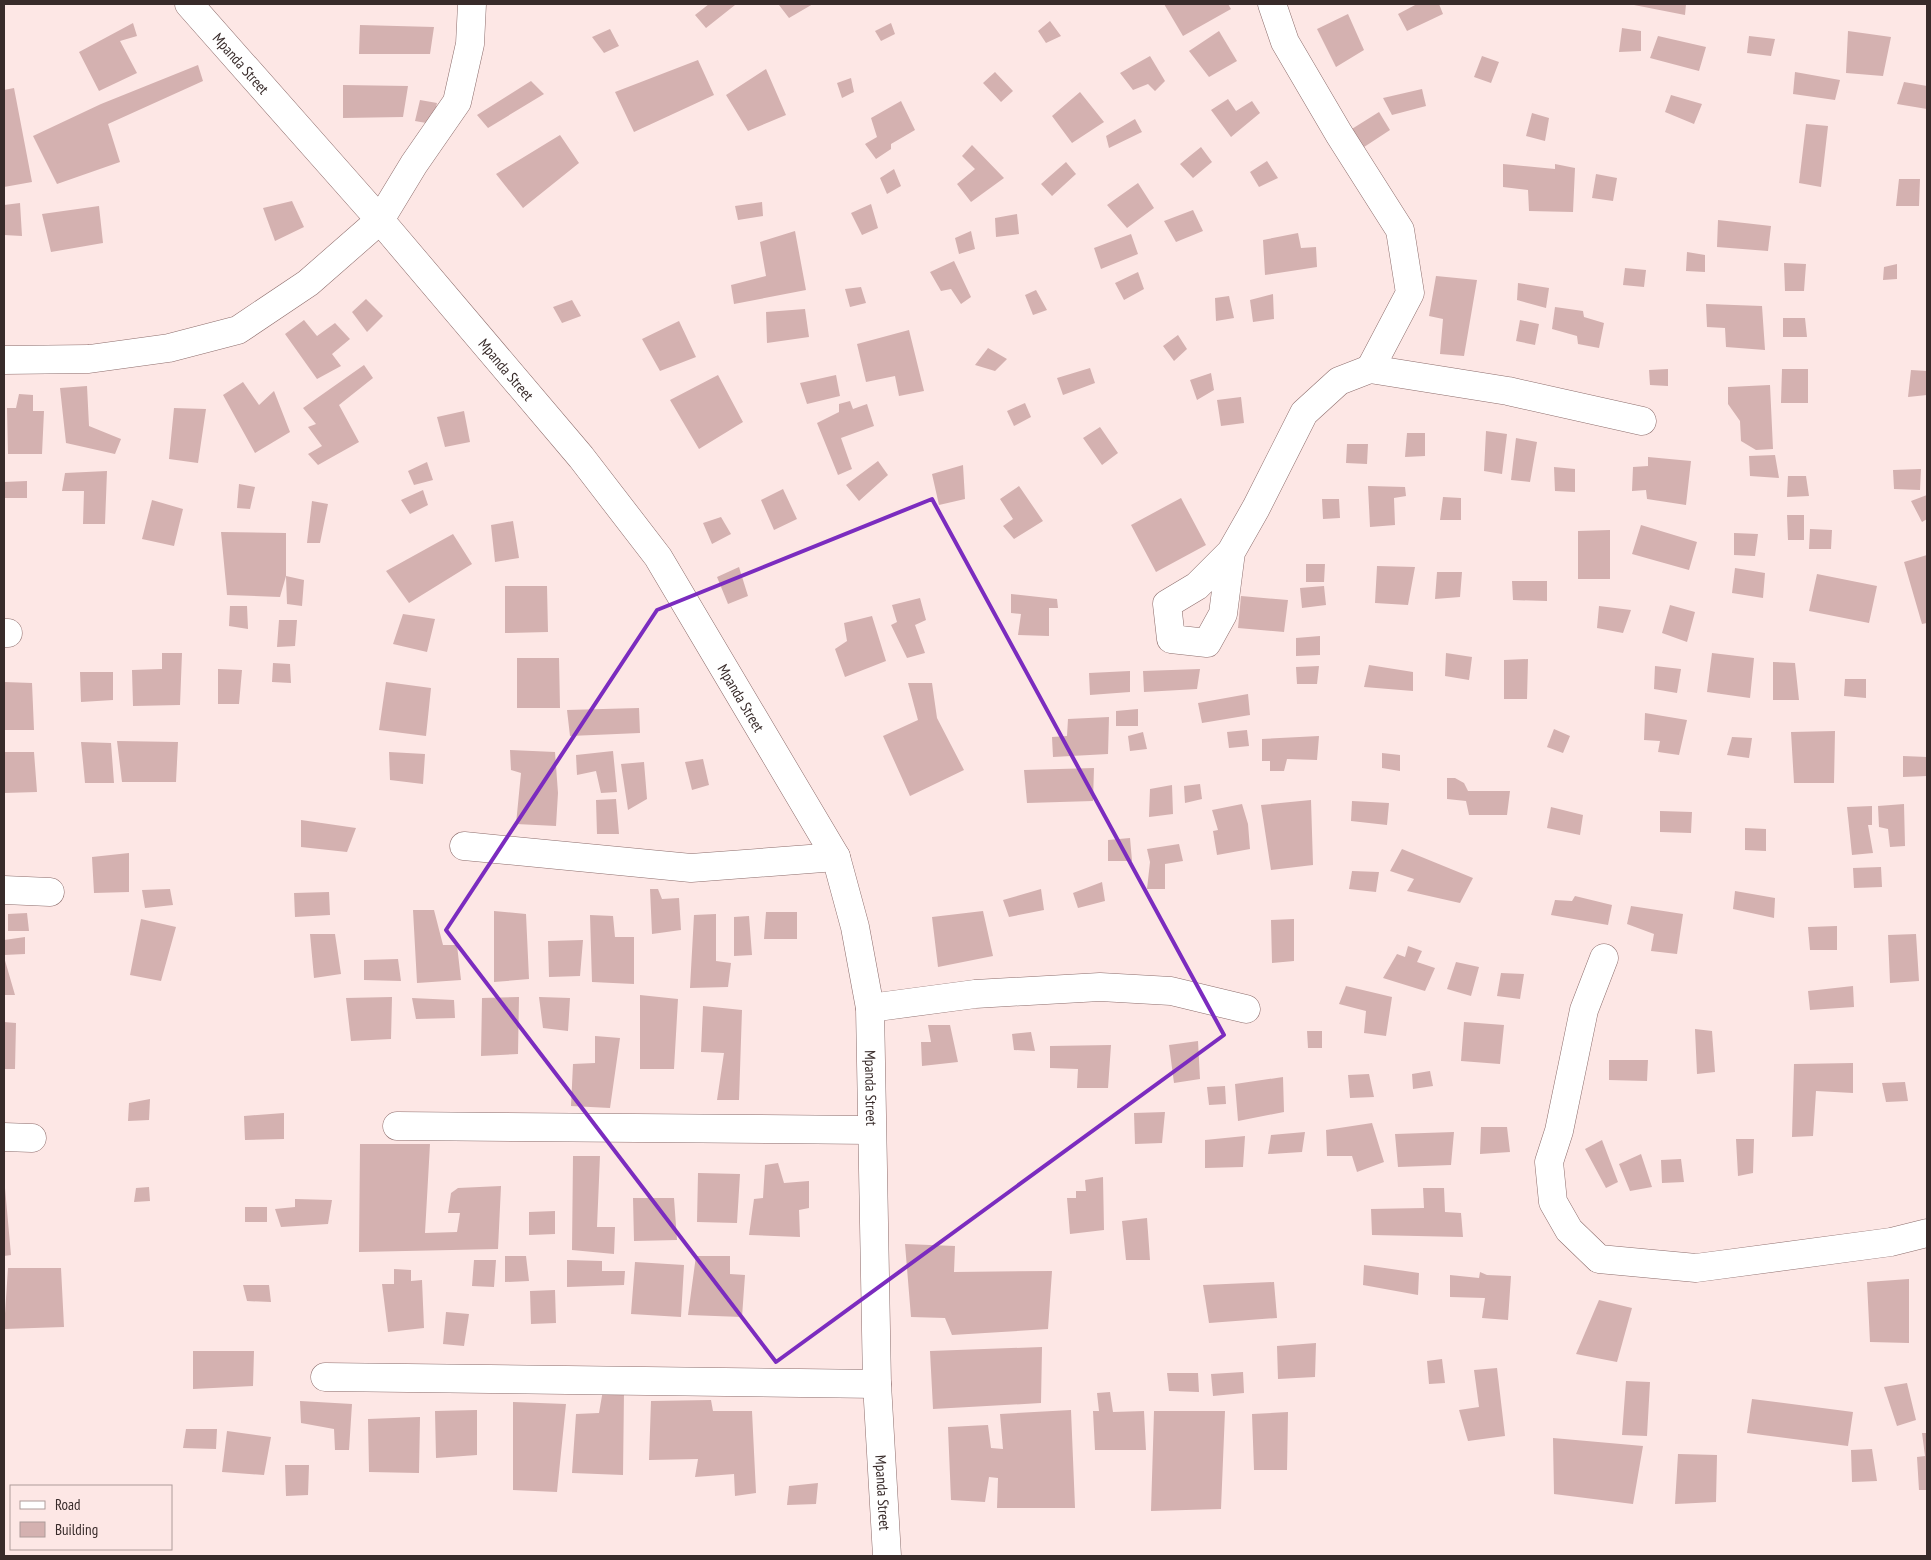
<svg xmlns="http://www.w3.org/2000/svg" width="1931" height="1560" font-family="'PT Sans Narrow',sans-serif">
<rect width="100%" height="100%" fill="#fde7e5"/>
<!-- building -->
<path fill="#d4b1b0" d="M709 4H734L735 5 706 28 695 15Z
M781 4H813L789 18 779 5Z
M1164 4H1228L1231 9 1183 36Z
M1417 4H1439L1443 14 1407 31 1398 14Z
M1635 4H1686L1685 15 1634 5Z
M1348 14 1364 50 1336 67 1317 29Z
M1050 21 1061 36 1046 43 1038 31Z
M133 23 137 36 120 41 137 73 99 91 79 52Z
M891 23 895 34 881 41 875 31Z
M360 25 434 27 430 54H359Z
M1622 28 1641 31V51L1619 52Z
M610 29 619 46 604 53 592 37Z
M1219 31 1237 61 1209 77 1189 51Z
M1848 31 1891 37 1883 76 1846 73Z
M1658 36 1706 47 1699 71 1650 58Z
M1749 36 1775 39 1771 56 1747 53Z
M1150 56 1165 81 1155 91 1148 84 1133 90 1120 73Z
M1482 56 1499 62 1491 83 1474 77Z
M698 60 714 95 634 132 615 92Z
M198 65 203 81 108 124 120 162 57 184 33 136 101 104Z
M766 69 786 115 748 131 726 95Z
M995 72 1013 91 1001 102 983 83Z
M1795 72 1840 80 1835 100 1793 94Z
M851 78 854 92 842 98 837 83Z
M531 81 544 94 488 128 477 115Z
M1904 82 1927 86V109L1897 104Z
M343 85 408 86 403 117 343 118Z
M14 88 32 182 4 187V90Z
M1422 89 1426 106 1392 115 1383 98Z
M1080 92 1104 122 1072 143 1052 116Z
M1671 95 1702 104 1694 124 1665 112Z
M1228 99 1236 111 1252 101 1260 113 1231 137 1211 110Z
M420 100 437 103 432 124 415 121Z
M901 101 915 130 891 144V149L876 159 865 144 877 137 871 118Z
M1379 112 1390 130 1358 151 1347 132Z
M1532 113 1549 118 1545 141 1526 136Z
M1135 119 1142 132 1109 148 1106 136Z
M1806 124 1828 126 1821 187 1799 183Z
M560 135 579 163 523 208 496 174Z
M972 145 1004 178 971 202 957 184 975 169 962 156Z
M1201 147 1212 162 1193 178 1180 164Z
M1267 161 1278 178 1259 187 1250 172Z
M1066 162 1076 174 1052 196 1041 184Z
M1503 164 1555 169V164L1575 168 1573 212 1529 211 1528 190 1503 187Z
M894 169 901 186 887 194 880 178Z
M1596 174 1617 178 1613 201 1592 198Z
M1899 179H1920L1919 206H1896Z
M1138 183 1154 208 1127 228 1107 205Z
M292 201 304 227 275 241 263 208Z
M762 202 763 216 738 220 735 206Z
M20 203 22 236 4 235V205Z
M871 204 878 228 862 235 851 213Z
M99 206 103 243 51 252 42 214Z
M1193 210 1203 231 1176 242 1164 221Z
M1017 214 1019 234 996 237 995 218Z
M1718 220 1771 226 1768 251 1717 247Z
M795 231 806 290 734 304 731 285 766 276 760 242Z
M971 231 975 249 959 254 955 238Z
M1298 233 1301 248 1316 247 1317 267 1265 275 1263 240Z
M1131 234 1138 254 1101 269 1094 248Z
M1687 252 1705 255V272L1686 271Z
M954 261 971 297 961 304 951 289 941 291 930 272Z
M1784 263 1806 264 1804 291H1785Z
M1897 264V279L1883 280 1884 267Z
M1625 268 1646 270 1644 287 1623 285Z
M1138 272 1144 289 1124 300 1115 283Z
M1436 276 1477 280 1464 356 1440 354 1443 319 1429 316Z
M1518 283 1549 288 1546 308 1517 300Z
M861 287 866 303 850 307 845 289Z
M1036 290 1047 310 1033 315 1025 295Z
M1273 294 1274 319 1253 322 1250 300Z
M1229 296 1234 318 1216 321 1215 298Z
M366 299 383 316 367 332 352 312Z
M572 300 581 316 562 323 553 307Z
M1706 304 1762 306 1765 350 1726 347 1725 328 1707 327Z
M1555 307 1583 311 1584 317 1604 323 1599 348 1578 344 1577 336 1552 329Z
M805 309 809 337 767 343 766 312Z
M1783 318H1805L1807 337H1783Z
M304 320 317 336 335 323 350 339 332 354 341 366 317 379 285 334Z
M1520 320 1539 324 1535 345 1516 341Z
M679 321 696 357 660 371 642 339Z
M909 330 924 391 899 396 895 376 866 382 857 344Z
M1178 335 1187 349 1174 361 1163 346Z
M988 348 1007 359 995 371 975 365Z
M364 365 373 378 339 405 359 442 318 465 308 454 322 446 308 427 316 424 303 408Z
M1090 368 1095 383 1063 395 1057 378Z
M1668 369V386L1650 385 1649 370Z
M1782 369H1808V403H1781Z
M1911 370 1927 371V395L1908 397Z
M1211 373 1214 390 1197 400 1190 380Z
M718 375 743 422 699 449 670 400Z
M836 375 840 396 807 404 800 383Z
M243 382 259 405 274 391 290 432 255 453 223 395Z
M1770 385 1773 449 1756 450 1741 441 1740 421 1728 404V387Z
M87 386 89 426 121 439 115 454 66 443 60 388Z
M19 394 33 395V411H44L42 454H8L7 408H16Z
M1241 397 1244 423 1221 426 1217 400Z
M850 401 853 409 867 404 874 426 841 438 852 469 838 475 817 423 839 412V404Z
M1025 403 1031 417 1014 426 1007 411Z
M174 408 206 409 198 463 169 459Z
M464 411 470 442 445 447 437 417Z
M1100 427 1118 453 1102 465 1083 438Z
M1486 431 1507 434 1502 474 1484 471Z
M1407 433H1425V456L1405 457Z
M1516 438 1537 442 1530 482 1511 480Z
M1347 444H1368L1367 464 1346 463Z
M1775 455 1779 478 1750 476 1749 456Z
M1648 457 1691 461 1686 505 1647 499 1646 490 1632 491 1633 467 1648 466Z
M878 461 888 475 859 501 846 485Z
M427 462 433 480 414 485 408 471Z
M963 465 965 499 939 505 932 474Z
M1554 467 1575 469V492L1555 491Z
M1921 469 1920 490 1894 489 1893 470Z
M107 471 105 524H83L84 491H62L65 473Z
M1788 476H1806L1809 496 1787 497Z
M27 481V498H4V482Z
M239 484 255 487 250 509 237 508Z
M1019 486 1043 521 1014 539 1003 526 1013 519 1000 499Z
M1368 486 1405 487 1406 496 1394 498 1395 525 1370 527Z
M783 489 797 519 774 530 761 500Z
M423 490 428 505 410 514 401 500Z
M1927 495V519L1922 522 1911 501Z
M1443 497 1461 498V520H1440Z
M1181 498 1206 545 1156 572 1131 525Z
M1322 499H1339L1340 518 1323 519Z
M152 500 183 509 174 546 142 539Z
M312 501 328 504 320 543H307Z
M1787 515H1804V540H1788Z
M721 517 731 534 712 544 703 523Z
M513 521 519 558 495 562 491 525Z
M1641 525 1697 542 1689 570 1632 554Z
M1810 529 1832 530 1831 549H1809Z
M1610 530V579H1578V531Z
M221 532 286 533V576L280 597 227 595Z
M1734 533 1758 534 1755 556 1734 555Z
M453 534 472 564 409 603 386 571Z
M1927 555V623L1922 624 1904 562Z
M1306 564H1325L1324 582H1306Z
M1377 566 1415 567 1408 605 1375 603Z
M739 567 748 596 728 604 717 577Z
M1735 568 1765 573 1763 598 1732 593Z
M1437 572H1462L1460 597 1435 599Z
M1817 574 1877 586 1869 623 1809 611Z
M286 576 304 580 302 606 287 604Z
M1512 581H1547V601L1513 600Z
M505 586H547L548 632 505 633Z
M1324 586 1326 605 1302 608 1300 588Z
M1011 594 1057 599 1058 608H1049V636L1018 635 1021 614 1011 613Z
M1241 596 1288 600 1284 632 1238 628Z
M920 598 926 620 915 625 925 653 907 658 891 625 897 622 892 605Z
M1670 605 1695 612 1687 642 1662 633Z
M230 606H247L248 629 229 626Z
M1599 606 1631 610 1623 633 1597 628Z
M403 614 435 619 427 652 393 644Z
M872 616 886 661 845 677 835 649 847 641 844 623Z
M279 620H297L295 646 277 647Z
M1320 636V655L1296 656V638Z
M162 653H182L180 705 133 706 132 670 162 669Z
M1446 653 1472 657 1469 680 1445 676Z
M1712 653 1754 658 1750 698 1707 692Z
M517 658H559L560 708H517Z
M1528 659 1527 699H1504V660Z
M1773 662 1795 663 1799 700H1773Z
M273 663 290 664 291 683 272 682Z
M1369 665 1413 672V691L1364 687Z
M1319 666 1317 684H1297L1296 667Z
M1655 666 1681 669 1677 693 1654 689Z
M218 669 242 670 239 704H218Z
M1200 669 1197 689 1144 692 1143 671Z
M1130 671V692L1090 695 1089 673Z
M80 672H113V700L81 702Z
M1845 679H1866V698L1844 696Z
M4 682 32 683 34 730H4Z
M386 682 431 688 426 736 379 730Z
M908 683H932L937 718 964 770 910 796 883 736 918 720Z
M1248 694 1250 715 1202 723 1198 703Z
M639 708 640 733 570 736 567 710Z
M1138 709V726H1116V711Z
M1645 713 1687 720 1679 755 1658 752 1660 741 1644 740Z
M1109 717 1108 754 1053 757 1052 737 1067 736 1068 719Z
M1554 729 1570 736 1563 753 1547 747Z
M1247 730 1249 746 1229 748 1227 732Z
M1835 731 1834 783H1794L1791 732Z
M1143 732 1147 749 1130 751 1128 736Z
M1319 736 1317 760 1287 759 1284 771H1270V761H1262V739Z
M1732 737 1752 738 1749 758 1727 755Z
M117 741 178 742 176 782H122Z
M81 742 111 743 114 783H85Z
M510 750 555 752 558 793 556 826 516 824 521 773 511 770Z
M613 751 617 792 601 793 596 771 577 775 576 755Z
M4 752H34L37 792 4 793Z
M389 752 425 754 423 784 390 780Z
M1382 753 1400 755V771L1382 768Z
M1903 756 1927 757V776L1903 777Z
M703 759 709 785 692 790 685 762Z
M644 762 647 799 628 810 621 764Z
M1094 768 1093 801 1027 803 1024 770Z
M1447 778H1455L1464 783 1468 791H1510L1507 815H1469L1466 801 1447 799Z
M1200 784 1202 799 1185 803 1184 786Z
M1172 785 1173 814 1149 817 1150 789Z
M616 799 619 834H597L596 800Z
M1311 800 1313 865 1271 870 1261 805Z
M1352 801 1389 803 1387 825 1351 821Z
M1242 804 1248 824 1250 849 1217 855 1213 831 1218 830 1212 810Z
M1904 804 1905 846 1890 847 1888 829 1879 827 1878 806Z
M1872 806V825H1868L1873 853 1852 855 1847 807Z
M1551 807 1583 815 1580 835 1547 828Z
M1660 811 1692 812 1691 833 1660 832Z
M301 820 356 828 347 852 301 847Z
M1745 828 1766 829V851L1745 850Z
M1130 838 1132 861H1108V840Z
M1179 844 1183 861 1165 864V889H1147L1150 862 1147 849Z
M1402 849 1473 878 1460 903 1407 891 1414 879 1390 871Z
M129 853V892L94 893 92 857Z
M1881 867 1882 887 1854 888 1853 868Z
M1352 871 1379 872 1376 892 1349 889Z
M1102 882 1105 901 1078 908 1073 893Z
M170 889 173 905 145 908 142 890Z
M650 889H658L662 899 679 898 681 930 652 934Z
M1041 889 1044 910 1009 917 1003 900Z
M1735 891 1775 898 1774 918 1733 909Z
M329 892 330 915 295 917 294 893Z
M1575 896 1612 905 1608 925 1551 915 1555 900 1572 901Z
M1631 906 1683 914 1677 954 1651 951 1654 934 1627 924Z
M413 910H434L443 945H457L461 980 417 983Z
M494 911 526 914 529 979 494 982Z
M983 911 993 956 938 967 932 917Z
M766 912H797V939H764Z
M27 913 29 931H8V914Z
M716 914V961L731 963 728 987 690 988 694 915Z
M590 915 613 916 615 937H634V984L592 982Z
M749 916 752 955 734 956V917Z
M141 919 176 927 161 981 130 975Z
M1294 919V961L1272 963 1271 920Z
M1837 926V950H1810L1808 927Z
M310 934H335L341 974 314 978Z
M1916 934 1919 981 1890 983 1888 935Z
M25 937V954L4 955V940Z
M583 940 580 976 549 977 548 941Z
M1408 946 1422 951 1417 962 1435 968 1425 991 1383 978 1397 954 1405 957Z
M4 957 15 995H4Z
M398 959 401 981 364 980V960Z
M1456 962 1479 967 1471 996 1447 989Z
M1501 973 1524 974 1520 999 1497 996Z
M1346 986 1392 997 1386 1036 1364 1033 1366 1011 1339 1004Z
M1853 986 1854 1007 1810 1010 1808 991Z
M640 995 678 999 674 1069H640Z
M392 997 391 1039 351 1041 346 998Z
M519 997 518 1054 481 1056 482 998Z
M539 997 570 998 568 1031 543 1028Z
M412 998 454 1000 455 1018 416 1019Z
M703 1006 742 1010 739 1100H717L724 1053 701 1052Z
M4 1022 16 1023 15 1069H4Z
M1464 1022 1504 1025 1500 1064 1461 1061Z
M928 1025H950L958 1062 922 1066 921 1042H931Z
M1695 1029 1712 1031 1715 1072 1697 1074Z
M1307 1031H1322V1048H1308Z
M1031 1032 1035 1051 1014 1050 1012 1034Z
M595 1036 620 1038 610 1108 571 1106 573 1064 595 1063Z
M1198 1041 1200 1079 1174 1083 1169 1045Z
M1111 1045 1108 1088H1077L1078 1069 1050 1068V1046Z
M1609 1060H1648L1647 1081 1609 1080Z
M1853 1063V1093L1816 1091 1813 1136 1792 1137 1794 1064Z
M1430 1071 1433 1086 1413 1089 1412 1074Z
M1369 1074 1374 1097 1350 1098 1348 1075Z
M1283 1077 1284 1112 1238 1121 1235 1084Z
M1905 1082 1908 1101 1886 1102 1882 1083Z
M1225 1086 1226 1104 1209 1105 1207 1087Z
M150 1099 149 1120 128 1121 129 1103Z
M1165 1112 1162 1143 1135 1144 1134 1113Z
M284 1113V1139L245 1140 244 1116Z
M1372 1123 1384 1162 1357 1172 1352 1156H1327L1326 1130Z
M1481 1127H1507L1510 1152 1480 1154Z
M1305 1132 1302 1152 1268 1154 1271 1135Z
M1454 1132 1451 1165 1398 1167 1395 1134Z
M1245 1136 1243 1167 1205 1168V1140Z
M1736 1139H1754L1753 1173 1738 1176Z
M1602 1140 1618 1182 1606 1188 1585 1149Z
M360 1144H430L425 1233 457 1232 460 1213H448L451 1193 458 1188 501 1186 498 1249 359 1252Z
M1641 1154 1652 1187 1630 1191 1619 1164Z
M573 1156H600L597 1227H615L614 1254 572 1250Z
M1681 1159 1684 1182 1662 1183 1661 1160Z
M778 1163 784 1183 809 1181V1208L799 1210 800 1237 749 1235 754 1199 763 1198 765 1165Z
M698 1173 740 1174 737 1223 697 1222Z
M1103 1177 1104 1230 1070 1234 1067 1198H1076V1191H1086L1085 1180Z
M149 1187 150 1201 134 1202 136 1188Z
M4 1188H5L11 1255 4 1256Z
M1423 1188H1444L1445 1212 1461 1213 1463 1237 1372 1235 1371 1209 1424 1208Z
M633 1198H674L677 1240 634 1241Z
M295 1199 332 1200 328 1224 281 1227 275 1209 295 1207Z
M245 1207H267V1222H245Z
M555 1211V1234L529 1235V1212Z
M1147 1218 1150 1260H1126L1122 1221Z
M905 1244 955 1246 954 1272 1052 1271 1048 1329 952 1335 945 1318 911 1317Z
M505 1256H526L529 1281 505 1282Z
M696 1256H730V1274L745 1275 742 1317 688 1315Z
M474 1260H496L494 1287 472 1286Z
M567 1260 602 1261V1271H625L624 1285 567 1287Z
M635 1262 684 1265 681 1317 631 1314Z
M1364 1265 1419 1273 1418 1295 1363 1285Z
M8 1268H61L64 1327 4 1329Z
M394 1269 411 1270V1281L422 1280 424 1328 388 1332 382 1284H394Z
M1480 1272 1487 1275 1511 1276 1508 1320 1482 1318 1485 1298 1450 1297V1275L1479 1278Z
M1909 1279V1343L1870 1342 1867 1282Z
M1274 1282 1277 1318 1209 1323 1203 1285Z
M243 1285H269L271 1302 247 1301Z
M555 1290 556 1323 531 1324 530 1291Z
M1599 1300 1632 1308 1617 1362 1576 1354Z
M446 1312 469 1314 464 1346 443 1344Z
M1316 1343 1315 1377 1278 1379 1277 1346Z
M1042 1347 1041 1403 933 1409 930 1351Z
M193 1351H254L253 1386 193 1389Z
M1442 1359 1445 1383 1429 1384 1427 1361Z
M1497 1368 1505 1436 1468 1441 1459 1410 1479 1407 1474 1370Z
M1243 1372 1244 1393 1213 1396 1211 1374Z
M1167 1373H1198L1199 1392 1169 1391Z
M1626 1381 1650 1382 1647 1436 1622 1435Z
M1907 1383 1916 1420 1897 1426 1884 1387Z
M603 1390 624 1391 623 1475 572 1473 576 1414 599 1413Z
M1110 1392 1113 1412 1144 1411 1146 1450H1095L1093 1411H1099L1097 1393Z
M1752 1399 1853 1412 1848 1446 1747 1433Z
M711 1400 713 1411H752L756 1493 735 1496 734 1474 695 1477 698 1459 649 1460 651 1401Z
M300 1401 352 1404 349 1450H335L334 1429 301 1423Z
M513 1402 566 1404 557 1492 513 1490Z
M477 1410V1455L436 1458 435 1411Z
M1071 1410 1075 1508H997L998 1478 989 1477 985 1502 951 1500 948 1427 988 1425 991 1448 1003 1449 1000 1414Z
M1154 1411H1225L1221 1509 1151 1511Z
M1288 1412 1287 1470H1254L1252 1414Z
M420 1417 419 1473 369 1472 368 1419Z
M186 1429H217L216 1449 183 1448Z
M227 1431 271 1437 264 1475 222 1472Z
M1922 1433H1927V1490H1919L1917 1457 1925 1456Z
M1553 1438 1643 1446 1633 1504 1554 1494Z
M1872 1449 1877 1481 1852 1482 1851 1450Z
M1678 1454 1717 1455 1716 1502 1675 1504Z
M285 1465H309L308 1495 286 1496Z
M818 1483 816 1504 787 1505 789 1486Z"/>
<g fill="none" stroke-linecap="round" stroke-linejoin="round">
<defs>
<g id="minor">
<path id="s1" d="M189 4 380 220 581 457 658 557 836 857 855 927 870 1008 877 1384 887 1556"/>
<path d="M1272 4 1285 42 1339 134 1400 230 1410 293 1370 369"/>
<path d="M4 360 89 359 169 348 238 330 308 283 380 220 414 164 457 102 470 44 472 4"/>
<path d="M1231 552 1223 614 1207 643 1171 639 1167 604 1197 586 1231 552 1256 508 1304 413 1339 381 1370 369 1508 391 1642 421"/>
<path d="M4 633H8"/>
<path d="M464 846 691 868 836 857"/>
<path d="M4 890 50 892"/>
<path d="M1604 958 1584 1010 1559 1131 1549 1162 1553 1202 1569 1230 1599 1259 1696 1268 1891 1242 1927 1233"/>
<path d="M870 1008 975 994 1100 987 1171 991 1246 1009"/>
<path d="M397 1126 871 1130"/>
<path d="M4 1137 32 1138"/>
<path d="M325 1377 877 1384"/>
</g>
</defs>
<!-- minor casing -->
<use href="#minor" stroke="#8d6d6c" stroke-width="29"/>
<!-- minor -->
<use href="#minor" stroke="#fff" stroke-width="28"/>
</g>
<!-- marked area -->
<path fill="none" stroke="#7b2cbf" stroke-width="4" stroke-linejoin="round" d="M932 499 1224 1035 776 1362 446 930 657 610Z"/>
<g text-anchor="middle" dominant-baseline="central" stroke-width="5" stroke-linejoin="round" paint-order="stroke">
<!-- street labels -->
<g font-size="15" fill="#382b2a" stroke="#fde7e5">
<text stroke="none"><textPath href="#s1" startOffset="79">Mpanda Street</textPath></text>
<text stroke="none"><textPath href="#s1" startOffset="484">Mpanda Street</textPath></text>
<text stroke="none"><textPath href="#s1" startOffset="889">Mpanda Street</textPath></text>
<text stroke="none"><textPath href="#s1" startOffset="1309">Mpanda Street</textPath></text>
<text stroke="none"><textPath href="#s1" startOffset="1714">Mpanda Street</textPath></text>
</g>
</g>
<!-- border -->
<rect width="1931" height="1560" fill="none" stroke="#382b2a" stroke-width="10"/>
<!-- legend -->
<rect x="10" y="1485" width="162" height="65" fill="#fde7e5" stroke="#ae9c9a"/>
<rect x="20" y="1501" width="25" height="8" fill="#ffffff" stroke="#ae9c9a"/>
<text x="55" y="1510" font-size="15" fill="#382b2a">Road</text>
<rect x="20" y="1522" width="25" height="15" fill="#d4b1b0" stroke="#ae9c9a"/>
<text x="55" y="1535" font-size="15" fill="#382b2a">Building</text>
</svg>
